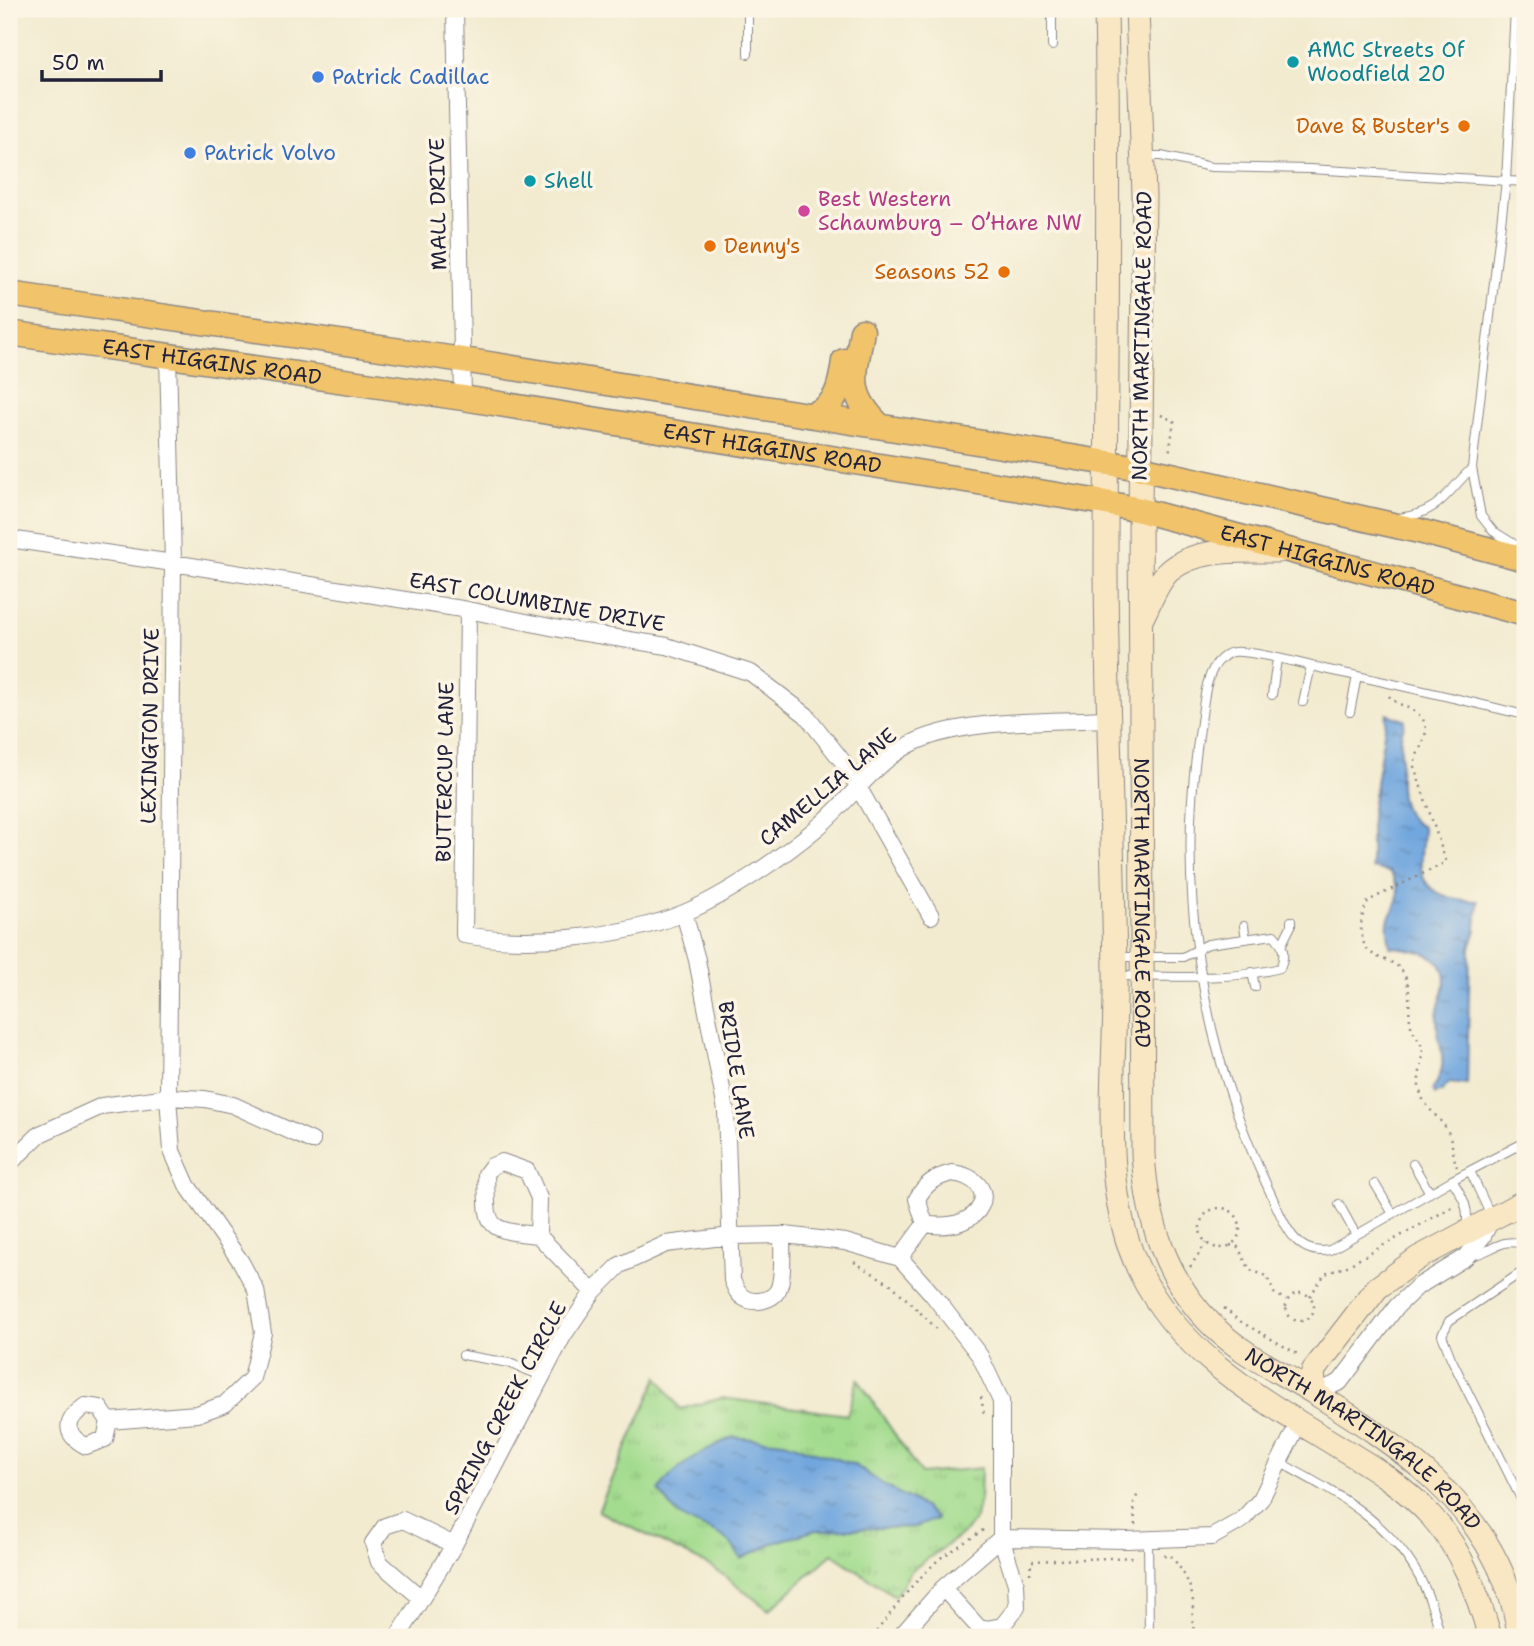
<svg xmlns="http://www.w3.org/2000/svg" width="1534" height="1646" font-family="'Shantell Sans',sans-serif">
<defs>
<pattern id="park-tufts" width="24" height="20" patternUnits="userSpaceOnUse" patternTransform="scale(1.75)"><rect width="24" height="20" fill="#a3dc8e"/><path d="M3 7l-1-3M5 7V3M7 7l1-3M15 17l-1-3M17 17v-4M19 17l1-3" fill="none" stroke="#8cbc7b"/></pattern>
<pattern id="water-ripples" width="26" height="14" patternUnits="userSpaceOnUse" patternTransform="scale(1.75)"><rect width="26" height="14" fill="#70a6de"/><path d="M2 4q2-2 4 0t4 0M15 11q2-2 4 0t4 0" fill="none" stroke="#5c87b5"/></pattern>
</defs>
<rect width="100%" height="100%" fill="#fcf5e5"/>
<filter id="ink" filterUnits="userSpaceOnUse"><feTurbulence type="fractalNoise" baseFrequency=".0143" numOctaves="2"/><feDisplacementMap in="SourceGraphic" scale="14" xChannelSelector="R" yChannelSelector="G"/><feConvolveMatrix kernelMatrix="1 2 1 2 8 2 1 2 1" color-interpolation-filters="sRGB"/></filter>
<filter id="wash" filterUnits="userSpaceOnUse"><feTurbulence type="fractalNoise" baseFrequency=".00686" numOctaves="4" result="noise"/><feDisplacementMap in="SourceGraphic" scale="28" xChannelSelector="R" yChannelSelector="G"/><feGaussianBlur stdDeviation="1.57" result="paint"/><feColorMatrix in="noise" values="0 0 0 0 0 0 0 0 0 0 0 0 0 0 0 0 0 1.4 0 .05"/><feComposite in="paint" operator="in"/></filter>
<g filter="url(#wash)">
<rect width="100%" height="100%" fill="#f2ebd0"/>
<!-- park -->
<path fill="url(#park-tufts)" stroke="#627f64" stroke-width="2" d="M658 1377 680 1409 722 1398 847 1415 858 1379 921 1474 981 1468 980 1498 976 1517 965 1532 912 1570 895 1596 832 1554 769 1610 714 1568 598 1511Z"/>
<!-- water -->
<path fill="url(#water-ripples)" stroke="#49648c" stroke-width="2" d="M1387 714 1405 720C1405 726 1402 729 1401 736 1400 743 1401 750 1401 758 1399 783 1396 815 1423 827 1423 841 1420 854 1421 867 1423 895 1455 901 1478 901L1476 930 1470 948 1467 1085 1449 1083 1442 1091 1435 1094 1433 1089C1451 1061 1438 1049 1437 1021 1436 1010 1441 1000 1444 989 1451 954 1417 949 1390 947 1389 937 1385 923 1391 914 1401 897 1400 889 1390 872L1371 868V815Z
M733 1437 784 1442 855 1465 887 1487 924 1507 937 1519 916 1527 816 1530 776 1542 741 1559C721 1524 708 1535 680 1516 673 1511 665 1498 659 1491 674 1465 707 1449 733 1437Z"/>
</g>
<g filter="url(#ink)">
<g fill="none" stroke-linecap="round" stroke-linejoin="round">
<defs>
<path id="lane" d="M748 9V54
M1052 9V46
M1515 9 1506 181 1472 468 1481 516 1493 531 1519 547
M1145 156H1161L1211 167 1310 169 1525 182
M1399 518C1440 513 1446 493 1472 468
M1272 695 1277 659
M1303 702 1311 666
M1350 712 1357 676
M1525 715C1458 699 1392 683 1324 669 1297 663 1269 654 1241 652 1234 651 1227 653 1222 658 1205 671 1204 703 1201 722 1174 882 1200 1044 1269 1190 1282 1217 1293 1258 1330 1250L1452 1180 1525 1142
M1244 926 1246 939
M1282 944 1291 926V921
M1116 957H1183L1208 944 1274 935C1284 946 1286 955 1280 968 1229 981 1171 976 1118 976
M1252 972 1255 987
M1413 1164 1430 1193
M1470 1171 1491 1216
M1452 1180C1463 1197 1470 1208 1466 1229
M1375 1184 1393 1214
M1339 1204 1356 1235
M1469 1256C1490 1254 1502 1235 1525 1245
M1525 1270 1449 1321 1442 1335 1451 1358 1525 1507
M463 1355 509 1363 542 1376
M1279 1462C1342 1496 1404 1529 1430 1601 1434 1613 1439 1625 1440 1637
M1148 1539 1149 1637"/>
<path id="street" d="M455 9 463 398
M9 539 173 563 468 610 560 629 667 646 751 673 806 715 847 767 931 916
M468 610 464 935C529 946 623 938 684 913 727 895 782 857 818 827 848 802 873 764 909 745 959 718 1050 722 1108 719
M684 913 697 960 726 1110 732 1280C735 1287 737 1294 744 1298 754 1304 772 1301 778 1290 784 1278 782 1249 782 1235
M9 1164 40 1134 102 1106 168 1097 205 1099 233 1105 312 1141
M952 1173C1005 1180 985 1235 925 1224L917 1199C925 1184 935 1177 952 1173Z
M538 1235 539 1198 527 1171 502 1162 492 1166 486 1174C488 1226 482 1230 538 1235L593 1292
M900 1258 925 1224
M1315 1393 1340 1382 1397 1306 1417 1287 1466 1257 1483 1236 1492 1218
M109 1421 105 1439 86 1446C63 1434 65 1420 85 1406L100 1408 109 1421 197 1414 225 1404 252 1378 263 1333 256 1290 241 1262 187 1185 172 1151 168 1097 173 563 168 355
M943 1588 981 1630 1002 1626 1017 1607 1016 1584 1001 1538 1127 1540 1212 1537 1242 1520 1261 1499 1299 1422
M421 1598 379 1562 373 1543 385 1526 403 1520 454 1545
M398 1637 454 1545 563 1336 593 1292 620 1265 666 1244 731 1236 785 1235 845 1242 900 1258 933 1295 980 1356 1001 1401V1538L943 1588 900 1637"/>
<g id="secondary">
<path d="M1106 9C1110 198 1106 386 1106 575 1107 707 1113 839 1115 971 1117 1066 1097 1186 1140 1272 1181 1356 1263 1400 1339 1447 1373 1467 1405 1487 1432 1517 1462 1550 1478 1595 1490 1637"/>
<path id="s1" d="M1137 9 1144 196 1140 510 1143 1154C1147 1219 1165 1280 1214 1327 1244 1356 1281 1372 1316 1394 1398 1445 1483 1502 1512 1601 1516 1613 1517 1625 1520 1637"/>
<path d="M1142 618C1150 603 1157 582 1169 571 1197 546 1245 552 1279 551"/>
<path d="M1315 1393 1313 1371 1377 1288 1418 1258 1525 1201"/>
</g>
<g id="primary">
<path d="M9 294 463 360 1140 468 1419 531 1525 559"/>
<path d="M862 331C855 375 845 392 880 426"/>
<path id="s2" d="M9 333 463 398 1106 503 1140 510 1525 614"/>
<path d="M810 415C837 409 841 384 844 361"/>
</g>
</defs>
<!-- lane casing -->
<use href="#lane" stroke="#8a8686" stroke-width="10"/>
<!-- street casing -->
<use href="#street" stroke="#8a8686" stroke-width="18"/>
<!-- secondary casing -->
<use href="#secondary" stroke="#8a8686" stroke-width="25"/>
<!-- primary casing -->
<use href="#primary" stroke="#8a8686" stroke-width="27"/>
<!-- path -->
<path stroke="#8a8686" stroke-width="2.5" stroke-dasharray="2 5" stroke-linecap="butt" d="M1161 415 1174 421 1169 455
M1389 696 1392 700C1412 711 1435 715 1422 745 1418 753 1415 757 1414 766L1446 862 1368 901C1361 915 1356 939 1370 952 1382 962 1397 959 1405 976 1413 993 1406 1011 1412 1029 1416 1037 1423 1043 1423 1053 1423 1066 1416 1077 1420 1091 1424 1108 1439 1116 1447 1130 1453 1140 1452 1155 1457 1167
M1200 1228a20 20 0 1 1 40 0a20 20 0 1 1-40 0Z
M1230 1245 1238 1247 1250 1270 1267 1276 1274 1293 1286 1300
M854 1262 892 1285 938 1330
M1190 1267 1206 1243
M1286 1307a14 14 0 1 1 28 0a14 14 0 1 1-28 0Z
M1310 1296 1325 1274 1347 1266 1452 1207
M1224 1308 1238 1320 1301 1356
M981 1397 984 1414
M1135 1525 1134 1503 1139 1491
M1164 1556H1171C1182 1570 1192 1584 1193 1603 1193 1616 1191 1625 1196 1637
M1030 1574 1031 1561 1137 1557
M872 1637 912 1586 939 1559 982 1531 984 1526"/>
<!-- lane -->
<use href="#lane" stroke="#fff" stroke-width="8"/>
<!-- street -->
<use href="#street" stroke="#fff" stroke-width="16"/>
<!-- secondary -->
<use href="#secondary" stroke="#f9e7c3" stroke-width="23"/>
<!-- primary -->
<use href="#primary" stroke="#f1c36a" stroke-width="24"/>
</g>
</g>
<!-- markers -->
<g fill="#0f9aa8" stroke="#fcf5e5" stroke-width="2.5">
<circle cx="1293" cy="62" r="7"/>
<circle cx="530" cy="181" r="7"/>
</g>
<g fill="#3f7fe0" stroke="#fcf5e5" stroke-width="2.5">
<circle cx="318" cy="77" r="7"/>
<circle cx="190" cy="153" r="7"/>
</g>
<g fill="#e8710a" stroke="#fcf5e5" stroke-width="2.5">
<circle cx="1464" cy="126" r="7"/>
<circle cx="710" cy="246" r="7"/>
<circle cx="1004" cy="272" r="7"/>
</g>
<circle fill="#d1479c" stroke="#fcf5e5" stroke-width="2.5" cx="804" cy="211" r="7"/>
<g text-anchor="middle" dominant-baseline="central" stroke-width="7" stroke-linejoin="round" paint-order="stroke">
<!-- culture labels -->
<g font-size="21" fill="#0d838f" stroke="#fcf5e5" text-anchor="start">
<text x="1307" y="50">AMC Streets Of<tspan x="1307" dy="24">Woodfield 20</tspan></text>
<text x="544" y="181">Shell</text>
</g>
<!-- shop labels -->
<g font-size="21" fill="#366cbe" stroke="#fcf5e5" text-anchor="start">
<text x="332" y="77">Patrick Cadillac</text>
<text x="204" y="153">Patrick Volvo</text>
</g>
<!-- food labels -->
<g font-size="21" fill="#c56008" stroke="#fcf5e5" text-anchor="end">
<text x="1450" y="126">Dave &amp; Buster's</text>
<text x="724" y="246" text-anchor="start">Denny's</text>
<text x="990" y="272">Seasons 52</text>
</g>
<!-- hotel labels -->
<g font-size="21" fill="#b23c85" stroke="#fcf5e5" text-anchor="start">
<text x="818" y="199">Best Western<tspan x="818" dy="24">Schaumburg – O’Hare NW</tspan></text>
</g>
<!-- street labels -->
<g font-size="21" fill="#22223b" stroke="#fcf5e5">
<text transform="translate(438 204) rotate(-91)">MALL DRIVE</text>
<text transform="translate(1142 336) rotate(-89)">NORTH MARTINGALE ROAD</text>
<text stroke="none"><textPath href="#s2" startOffset="205">EAST HIGGINS ROAD</textPath></text>
<text stroke="none"><textPath href="#s2" startOffset="772">EAST HIGGINS ROAD</textPath></text>
<text stroke="none"><textPath href="#s2" startOffset="1339">EAST HIGGINS ROAD</textPath></text>
<text transform="translate(537 602) rotate(10)">EAST COLUMBINE DRIVE</text>
<text transform="translate(150 726) rotate(-89)">LEXINGTON DRIVE</text>
<text transform="translate(445 772) rotate(-89)">BUTTERCUP LANE</text>
<text transform="translate(828 787) rotate(-40)">CAMELLIA LANE</text>
<text stroke="none"><textPath href="#s1" startOffset="894">NORTH MARTINGALE ROAD</textPath></text>
<text transform="translate(736 1070) rotate(81)">BRIDLE LANE</text>
<text transform="translate(505 1408) rotate(-62)">SPRING CREEK CIRCLE</text>
<text stroke="none"><textPath href="#s1" startOffset="1524">NORTH MARTINGALE ROAD</textPath></text>
</g>
</g>
<!-- margin -->
<rect width="1534" height="1646" fill="none" stroke="#fcf5e5" stroke-width="35"/>
<!-- scale -->
<path d="M42 70v10h119v-10" fill="none" stroke="#22223b" stroke-width="3.5"/>
<text x="52" y="70" font-size="21" fill="#22223b" stroke="#fcf5e5" stroke-width="5" paint-order="stroke">50 m</text>
</svg>
